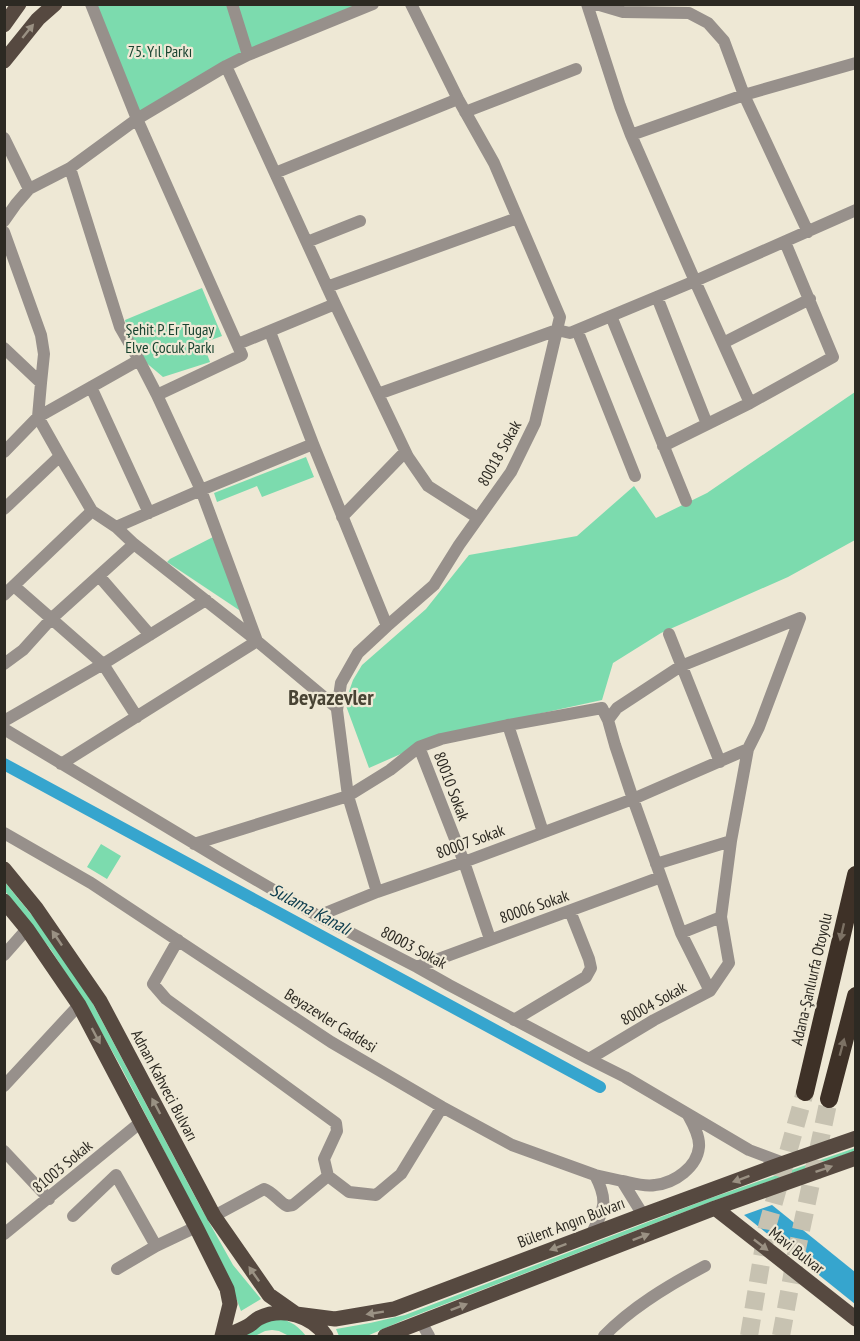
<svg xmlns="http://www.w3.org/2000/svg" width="860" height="1341" font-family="'PT Sans Narrow',sans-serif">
<rect width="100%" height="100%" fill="#eee8d5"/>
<!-- green -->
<path fill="#7cdbae" d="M91 5H373L249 55 137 119Z
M202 288 222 336 203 343 210 362 163 377 137 355 132 347 125 320Z
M855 392V540L788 577 661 633 613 663 602 700 446 734 369 768 345 703 353 680 362 665 426 609 469 555 577 536 634 486 656 518 707 493Z
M306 457 314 477 262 497 257 486 217 502 214 493Z
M215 536 242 606 239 610 167 562 170 559Z
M101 844 121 856 107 879 87 867Z
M4 881 57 946 93 1004 200 1206 233 1265 261 1299 241 1311 225 1269 121 1067 88 1008 51 950 5 891Z
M855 1148V1151L710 1202 406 1319 367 1336H339L336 1329 370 1323 405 1315 708 1199Z
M272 1316C288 1321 295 1322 306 1336H289L279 1331 272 1330 265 1331 255 1336H237Z"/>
<!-- water -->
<path fill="#36a5ce" d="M772 1205 855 1272V1304L744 1215Z"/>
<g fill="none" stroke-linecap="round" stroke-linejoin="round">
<!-- canal -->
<path stroke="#36a5ce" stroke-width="12" d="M4 764 600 1087"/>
<!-- highway-tunnel -->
<path stroke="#c7c2b1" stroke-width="18" stroke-dasharray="18 9" stroke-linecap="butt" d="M749 1336 767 1227 805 1092
M781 1336 797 1249 829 1099"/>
<!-- minor -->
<path stroke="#97908b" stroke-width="12" d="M91 4 137 119 242 355 157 395
M232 4 248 55
M587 4 620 106 631 135 695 281 750 403
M596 4 623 12 689 13 708 23 724 41 744 95 808 232
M226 66 335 304 408 457 428 486 478 518
M465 112 576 69
M631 135 744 95 856 63
M4 138 29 189
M275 173 458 99
M4 221 16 204 29 189 70 168 137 119 226 66 248 55 373 4
M4 232 41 335 44 354 41 383
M307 242 360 221
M327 287 517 218
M657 297 707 424
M611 316 686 501
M577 330 635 476
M270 332 313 444 387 626
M723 343 810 299
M238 344 335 304
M4 348 41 383 38 417 60 456 92 511 116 527 134 544 251 636 337 708
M91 387 149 513
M378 394 557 330 570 333 695 281 856 210
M663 446 750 403 833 357 785 242
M4 452 38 417 139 360
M4 509 60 456
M342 517 405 452
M116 527 201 490 313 444
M99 576 150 635
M14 586 103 664 137 717
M4 595 92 511
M669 634 720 762
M4 664 23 650 51 619 134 544
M608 720 617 708 681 666 800 618
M4 721 103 664 206 600
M508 725 602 708 608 720 615 745 633 799 681 933 710 991 654 1020 589 1059
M4 729 222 860 318 916 417 967 449 985 589 1059 625 1077 749 1150 784 1163
M419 747 464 862 490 939
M61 764 257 641 201 490 157 395 139 360 120 327 70 168
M4 833 91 883 331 1042 442 1107 512 1145 595 1175 622 1181 643 1215
M194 844 348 796 390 770 419 747 441 739 508 725 543 832
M656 864 731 841
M377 892 348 796 337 710 341 683 358 653 387 626 434 585 459 545 511 472 535 423 560 317 494 163 458 99 411 4
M318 916 377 892 464 862 633 799 748 749
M681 933 721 917 731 841 748 749 759 727 800 618
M178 940 153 984 166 999 336 1123 337 1131 324 1159 328 1176
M4 955 27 929
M417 967 661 877
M710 991 729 963 721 917
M514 1020 586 977 591 968 589 959 570 911
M4 1086 79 1005
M4 1151 49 1199
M622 1181C632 1183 644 1187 655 1185 675 1183 697 1167 699 1147 700 1136 693 1124 688 1115
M73 1216 116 1175 156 1246
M214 1216 264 1189C273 1192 279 1202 287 1206L293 1205 328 1176 349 1192 376 1195 401 1174 442 1107
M4 1234 141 1122
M591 1235C604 1209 609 1202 595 1175
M117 1269 156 1246 196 1227
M421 1322 429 1336
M604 1336C632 1307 669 1285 705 1266"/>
<!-- major -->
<path stroke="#564940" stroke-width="15" d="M4 25 19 4
M4 61 38 19 55 4
M4 869 36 908 100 1001 214 1216 269 1295 296 1314 335 1319 394 1309 643 1215 784 1163 856 1138
M4 901 27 929 79 1005 196 1227 227 1289 230 1304 222 1336
M715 1208 856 1319
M226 1336C233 1333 241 1330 248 1326 252 1324 255 1320 259 1318 283 1306 312 1316 326 1336
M385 1336 715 1208 856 1158"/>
<!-- highway -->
<path stroke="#3e3127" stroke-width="18" d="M805 1092 856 875
M829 1099 856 996"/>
</g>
<!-- one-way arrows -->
<defs><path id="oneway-solid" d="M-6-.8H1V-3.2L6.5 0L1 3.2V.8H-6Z" transform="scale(1.5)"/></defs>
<g fill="#9a9183">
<use href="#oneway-solid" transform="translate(28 31) rotate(-51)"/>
<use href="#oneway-solid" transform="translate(57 938) rotate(-124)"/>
<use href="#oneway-solid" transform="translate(96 1036) rotate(62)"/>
<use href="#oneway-solid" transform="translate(156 1106) rotate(-118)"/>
<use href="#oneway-solid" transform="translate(824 1169) rotate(-19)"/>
<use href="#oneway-solid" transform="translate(741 1179) rotate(160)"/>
<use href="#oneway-solid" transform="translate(641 1237) rotate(-21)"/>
<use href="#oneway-solid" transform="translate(761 1245) rotate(38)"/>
<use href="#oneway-solid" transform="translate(558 1247) rotate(160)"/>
<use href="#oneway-solid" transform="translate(254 1274) rotate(-125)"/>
<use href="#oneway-solid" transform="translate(459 1307) rotate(-21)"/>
<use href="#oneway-solid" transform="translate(375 1313) rotate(171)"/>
</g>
<g fill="#7c7164">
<use href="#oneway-solid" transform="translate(842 932) rotate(103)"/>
<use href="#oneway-solid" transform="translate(842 1047) rotate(-75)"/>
</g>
<g text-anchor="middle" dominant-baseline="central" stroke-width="4.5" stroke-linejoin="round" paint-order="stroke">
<!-- park labels -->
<g font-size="16" fill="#1a4431" stroke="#eee8d5">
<text x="160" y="51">75. Yıl Parkı</text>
<text x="170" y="329">Şehit P. Er Tugay<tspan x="170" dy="18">Elve Çocuk Parkı</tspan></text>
</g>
<!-- street labels -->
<g font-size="16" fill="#2d2a23" stroke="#eee8d5">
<text transform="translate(499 453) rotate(-61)">80018 Sokak</text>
<text transform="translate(452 786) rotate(69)">80010 Sokak</text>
<text transform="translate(470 841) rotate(-20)">80007 Sokak</text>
<text transform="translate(534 906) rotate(-19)">80006 Sokak</text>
<text transform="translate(414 947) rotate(28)">80003 Sokak</text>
<text transform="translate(811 979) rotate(-77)">Adana-Şanlıurfa Otoyolu</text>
<text transform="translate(653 1003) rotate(-29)">80004 Sokak</text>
<text transform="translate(331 1020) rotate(32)">Beyazevler Caddesi</text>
<text transform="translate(165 1085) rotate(62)">Adnan Kahveci Bulvarı</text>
<text transform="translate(62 1166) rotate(-40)">81003 Sokak</text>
<text transform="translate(571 1222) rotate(-21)">Bülent Angın Bulvarı</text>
<text transform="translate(797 1250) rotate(38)">Mavi Bulvar</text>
</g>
<!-- water labels -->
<g font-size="18" font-style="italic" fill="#0b3b4c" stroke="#eee8d5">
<text transform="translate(311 909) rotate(28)">Sulama Kanalı</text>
</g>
<!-- district labels -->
<g font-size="22" font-weight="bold" fill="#484334" stroke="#eee8d5">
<text x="331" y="697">Beyazevler</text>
</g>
</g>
<!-- border -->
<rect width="860" height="1341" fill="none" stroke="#2d2a23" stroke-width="12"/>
</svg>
